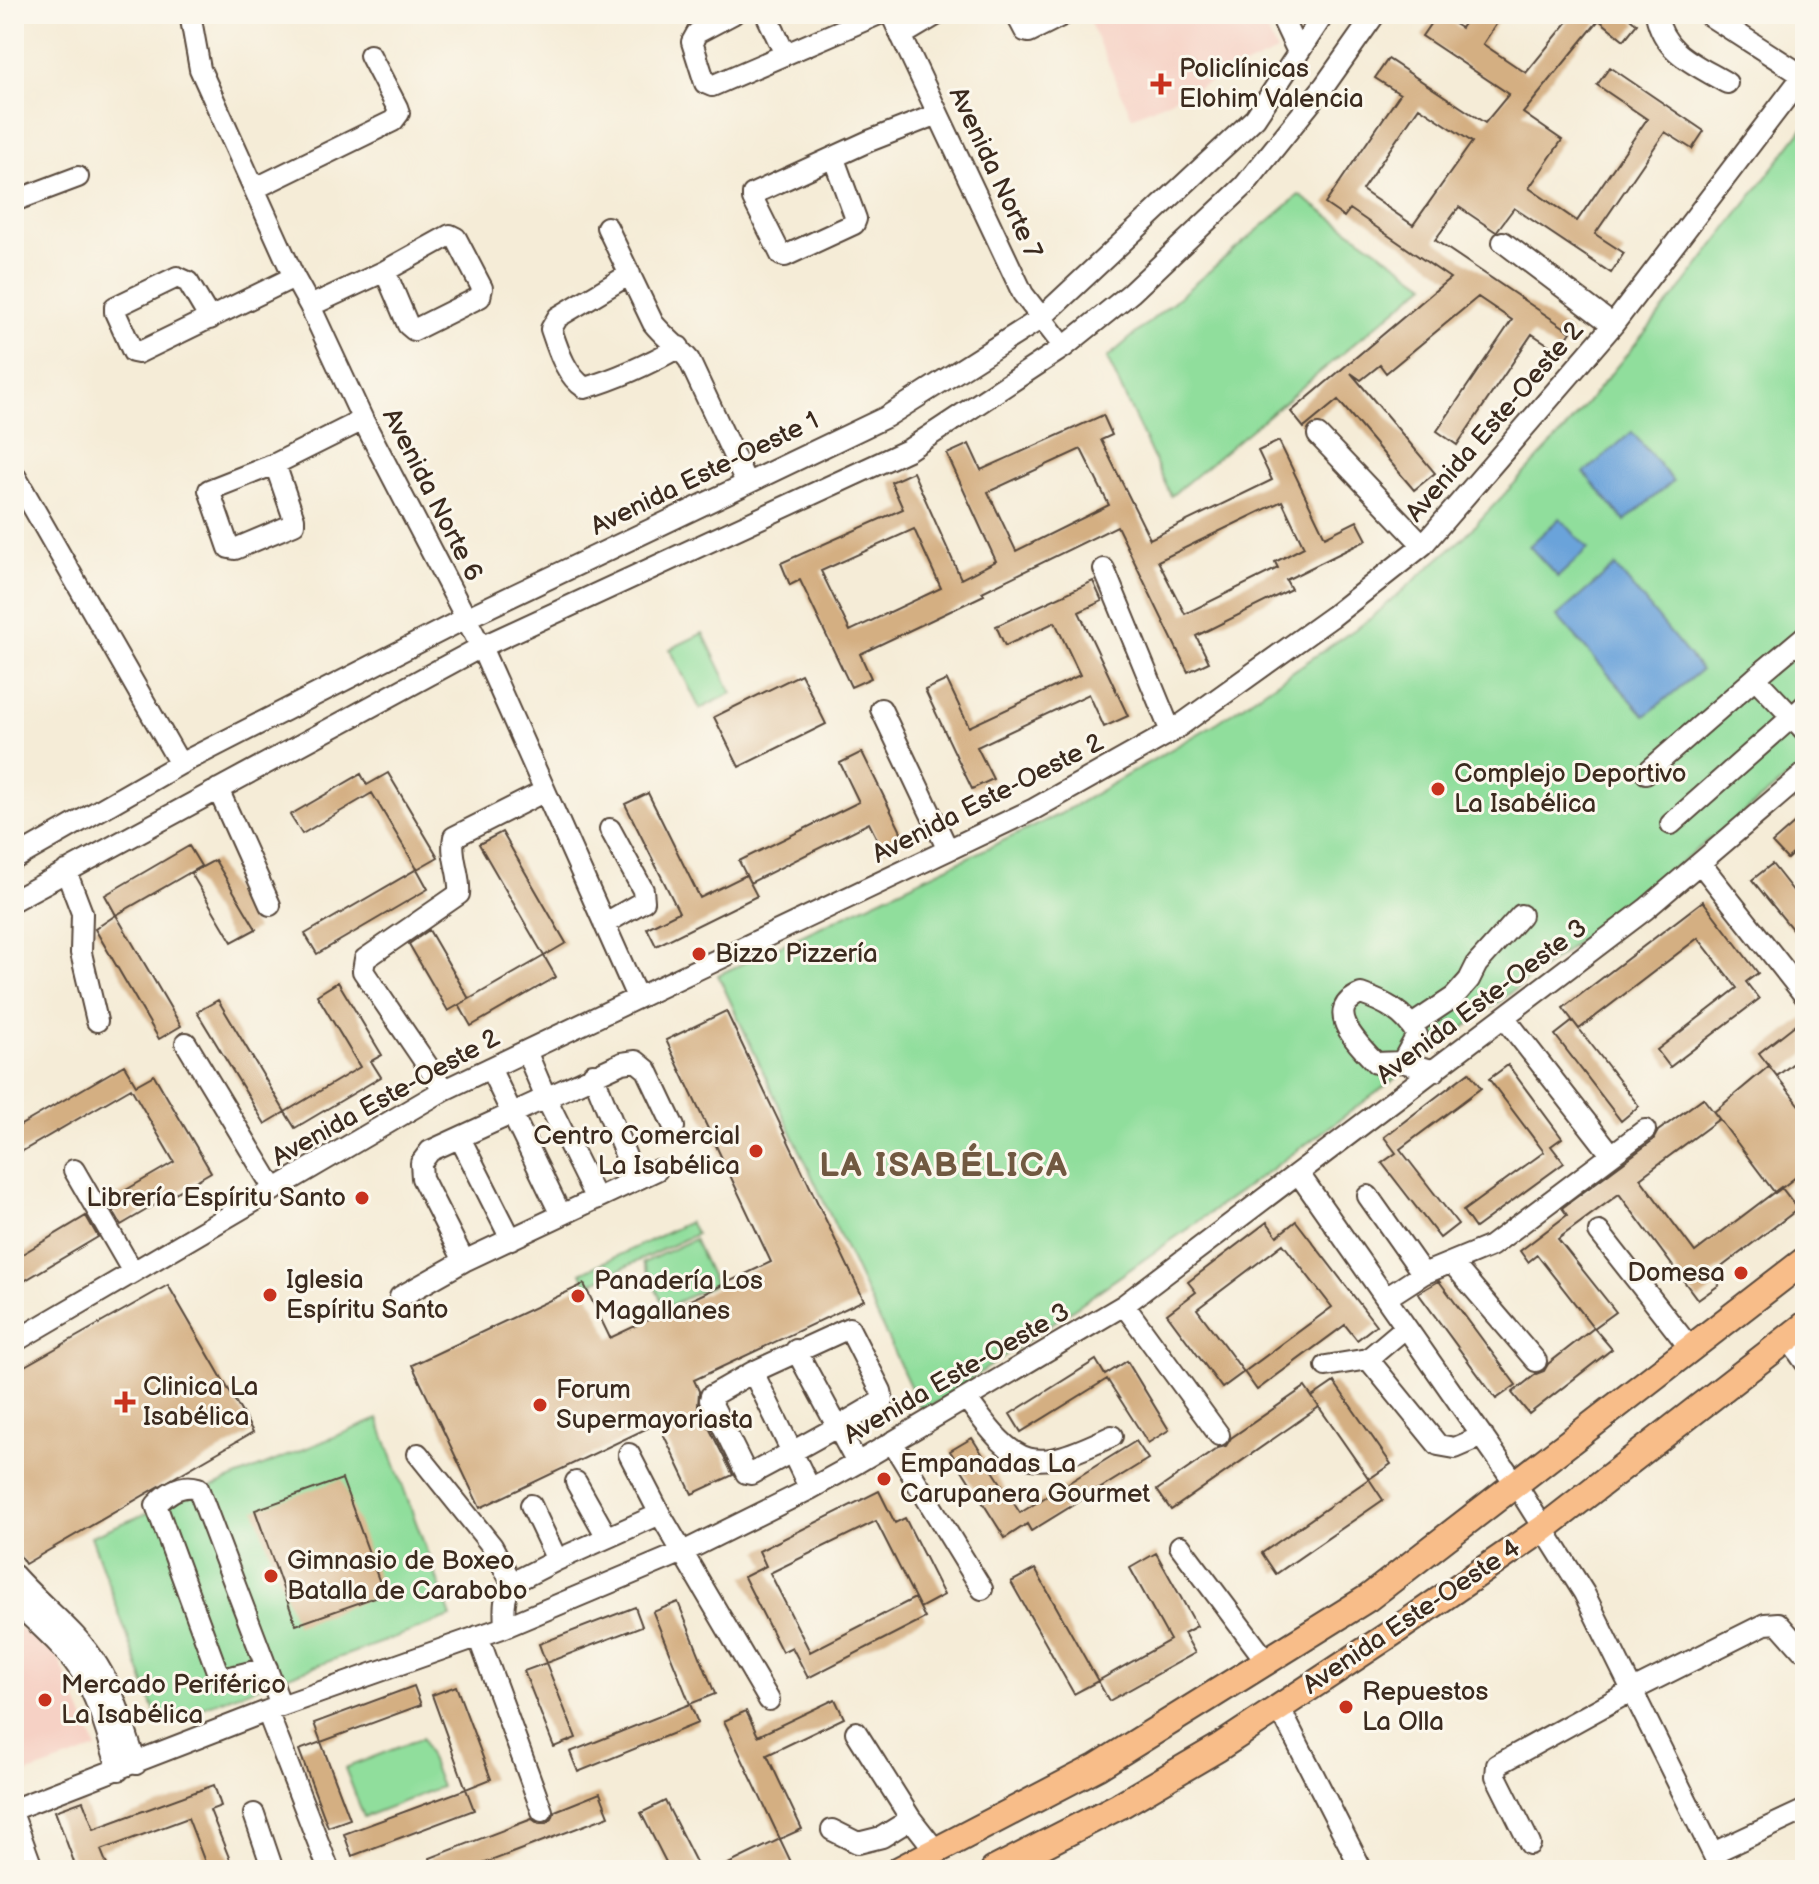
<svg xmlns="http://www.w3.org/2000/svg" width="1819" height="1884" font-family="'Balsamiq Sans',sans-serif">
<rect width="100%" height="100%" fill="#fbf7ec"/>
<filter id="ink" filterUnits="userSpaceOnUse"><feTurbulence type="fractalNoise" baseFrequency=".0125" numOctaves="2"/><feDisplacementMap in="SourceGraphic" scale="16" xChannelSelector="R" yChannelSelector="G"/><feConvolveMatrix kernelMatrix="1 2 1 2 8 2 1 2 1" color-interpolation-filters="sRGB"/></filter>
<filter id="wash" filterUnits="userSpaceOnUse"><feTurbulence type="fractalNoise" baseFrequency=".006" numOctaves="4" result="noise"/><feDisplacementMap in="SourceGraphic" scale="32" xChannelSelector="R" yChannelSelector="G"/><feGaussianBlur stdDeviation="1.8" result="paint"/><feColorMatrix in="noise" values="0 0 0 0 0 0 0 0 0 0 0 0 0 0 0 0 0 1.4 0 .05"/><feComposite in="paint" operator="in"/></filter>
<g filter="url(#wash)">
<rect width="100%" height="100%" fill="#f5ecd7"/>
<!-- built -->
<path fill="#f6d1c5" d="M1086 14H1260L1277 52 1132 117Z
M14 1625 56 1652 97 1749 14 1778Z"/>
<!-- green -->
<path fill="#90de9c" stroke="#66845d" stroke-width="2" d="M1805 126V764C1520 992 1226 1208 922 1412L718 975 1060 814 1218 722 1370 619 1464 537 1563 432 1683 286Z
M1299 195 1426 284 1171 496 1107 358Z
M703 633 732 693 700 709 670 649Z
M689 1222 696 1234 587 1285 581 1273Z
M694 1239 715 1284 665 1308 643 1263Z
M378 1419 451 1617 159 1723 91 1536Z
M422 1738 441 1787 364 1817 345 1768Z"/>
<!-- water -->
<path fill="#6ba3da" stroke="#53667c" stroke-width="2" d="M1632 432 1673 481 1625 521 1584 473Z
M1560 518 1588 549 1558 577 1529 546Z
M1615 566 1701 670 1645 716 1557 616Z"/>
<g id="blocks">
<!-- building -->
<path fill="#d4af82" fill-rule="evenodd" d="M1437 14 1461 28 1471 14H1503L1483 44 1526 73 1574 14H1625L1637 24 1624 40 1599 20 1523 113 1562 140 1529 188 1577 221 1647 119 1597 85 1610 67 1704 131 1692 149 1665 132 1595 234 1624 253 1611 273 1514 208 1496 232 1459 207 1435 240 1571 332 1558 351 1532 334 1457 445 1437 431 1512 320 1478 297 1386 373 1380 365 1361 380 1351 373 1435 473 1414 490 1338 400 1304 428 1291 412 1450 278 1350 209 1344 217 1325 204 1400 94 1375 78 1388 59 1485 123 1509 94 1422 36ZM1419 107 1472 142 1413 225 1362 190Z
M1103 415 1112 435 1101 440 1150 539 1272 480 1258 451 1279 441 1325 537 1357 521 1367 540 1286 580 1291 589 1196 636 1209 662 1188 672 1117 526 982 592 984 595 860 654 871 678 851 687 800 580 790 585 781 563 903 509 891 482 913 472 961 579 996 561 947 454 969 444 981 470ZM1081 449 1109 505 1016 551 988 492ZM1282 501 1304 547 1275 562 1278 568 1185 614 1158 561ZM914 529 941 588 850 631 821 571Z
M1093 581 1102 601 1079 612 1128 716 1104 727 1089 694 977 747 993 779 972 789 925 690 947 680 969 727 1080 675 1055 622 1005 646 996 626Z
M801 674 826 724 739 767 714 717Z
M862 752 905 840 883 851 869 823 750 883 739 861 859 802 840 763Z
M388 773 438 857 417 869 372 793 302 834 290 815 361 774 367 785Z
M648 793 700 898 746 875 757 896 656 946 647 928 679 912 625 804Z
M1805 814V843L1787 859 1772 843Z
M502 832 566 943 544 956 479 844Z
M189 846 201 866 116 915 105 895Z
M215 860 256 929 232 942 191 873Z
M1772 864 1805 906V945L1752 880Z
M417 869 428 889 317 954 305 934Z
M1703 901 1758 973 1746 982 1759 999 1670 1067 1657 1050 1737 988 1698 938 1579 1029 1563 1008Z
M116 915 181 1026 159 1039 95 929Z
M429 930 469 999 448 1011 409 944Z
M544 956 556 977 471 1026 459 1005Z
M338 982 382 1055 371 1061 381 1077 295 1128 285 1112 360 1067 317 995Z
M218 1000 285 1112 265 1124 197 1012Z
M726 1011 864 1300 694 1380 699 1391 698 1406 733 1475 692 1494 658 1423 480 1508 412 1365 584 1284 610 1338 771 1262 666 1040Z
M1805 1017V1054L1777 1076 1759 1053Z
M1573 1021 1639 1106 1621 1121 1555 1035Z
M124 1065 136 1085 154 1075 211 1172 121 1225 107 1201 174 1162 131 1088 14 1156V1129Z
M1508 1065 1562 1138 1551 1146 1564 1163 1475 1228 1463 1211 1544 1152 1489 1079Z
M1769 1066 1805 1112V1170L1775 1193 1714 1112Z
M1469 1072 1481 1088 1400 1149 1458 1224 1440 1238 1382 1163 1396 1153 1384 1137Z
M1703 1098 1719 1119 1640 1178 1695 1252 1781 1187 1798 1209 1711 1275 1719 1285 1698 1300 1619 1194 1558 1239 1616 1312 1594 1328 1537 1255 1528 1262 1520 1251 1567 1215 1562 1208 1653 1140 1658 1131Z
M86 1216 98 1237 14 1287V1259Z
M1296 1221 1376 1325 1357 1340 1345 1325 1257 1390 1244 1372 1222 1388 1167 1314 1196 1292 1188 1282 1267 1222 1277 1236ZM1283 1244 1332 1307 1244 1372 1197 1309Z
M1439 1281 1516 1385 1496 1399 1418 1293Z
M168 1285 253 1432 25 1564 14 1546V1372Z
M1594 1328 1612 1349 1529 1414 1512 1393 1536 1374 1544 1371 1548 1364Z
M1096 1360 1105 1375 1127 1361 1169 1430 1148 1443 1107 1379 1021 1432 1010 1414Z
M1334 1382 1391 1464 1369 1479 1312 1397Z
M1305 1387 1319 1407 1171 1510 1157 1490 1218 1448 1226 1446 1231 1438Z
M972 1438 1020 1513 1136 1441 1148 1459 1031 1531 1027 1524 1005 1538 950 1451Z
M342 1479 384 1594 296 1625 255 1510Z
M1369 1479 1383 1500 1276 1574 1262 1553Z
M879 1491 895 1523 905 1518 944 1595 920 1608 915 1598 925 1618 808 1678 792 1647 782 1652 744 1577 766 1566 759 1551ZM876 1521 915 1598 810 1652 770 1573Z
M1156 1553 1197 1626 1184 1633 1195 1653 1109 1701 1098 1681 1170 1640 1130 1568Z
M1035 1569 1098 1681 1074 1694 1011 1582Z
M678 1602 715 1694 690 1704 653 1612Z
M635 1607 642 1626 546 1663 539 1644Z
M546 1663 576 1738 554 1747 524 1671Z
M414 1686 421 1705 321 1742 314 1723Z
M456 1686 491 1779 466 1789 432 1695Z
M835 1699 844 1718 767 1755 802 1829 780 1839 724 1721 746 1711 758 1736Z
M690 1704 698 1723 578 1772 570 1752Z
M321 1742 350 1819 328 1827 299 1750Z
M214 1785 221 1806 210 1810 234 1870H208L188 1818 101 1850 109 1870H77L55 1811 83 1801 94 1829Z
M466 1789 474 1810 352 1856 344 1834Z
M600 1793 609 1816 467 1870H434L430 1858 532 1819 539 1824 547 1823 552 1819 555 1811Z
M665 1801 700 1870H670L641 1813Z
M780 1839 791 1862 775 1870H716Z"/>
</g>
</g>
<g filter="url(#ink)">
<use href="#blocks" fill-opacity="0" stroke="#57473a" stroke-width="2"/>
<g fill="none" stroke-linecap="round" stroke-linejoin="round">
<defs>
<path id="minor" d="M190 14 200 69 294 277 310 306 363 420 481 647 637 997
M733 14 697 33 692 42 705 83 712 86 879 14
M766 14 785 54
M891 14 1023 294 1064 347
M1016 14 1025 31 1029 32 1065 14
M1280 14 1298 52
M1656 14C1664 54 1695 64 1727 83
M1707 14 1805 77
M901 36 938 14
M834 159 856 219 854 224 785 256 781 255 753 199V194L869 141 938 114
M256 188 393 121 399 113 397 107 370 55
M14 201 78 177
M607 227 653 323C664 337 678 346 689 360L746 482
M1503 242 1613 325
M630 274 558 317 551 329C558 350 566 376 585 388 619 378 649 364 679 347
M310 306 385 271 450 235 456 238 482 288 480 297 414 330 408 325 385 271
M210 319 188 282 177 277 115 307V312L133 352 138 353 294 277
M1318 435 1423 545
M275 464 294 519V524L235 549 229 548 209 490 275 464 363 420
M14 474 180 764
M1104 569 1171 732
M1805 705 1792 717 1805 731
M881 709 948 850
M1646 773 1755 678
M218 789 270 905
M1671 824 1792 717 1755 678 1805 636
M14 859 180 764 466 618 886 417 1040 319 1255 118 1324 14
M1701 864 1805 996
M66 871 82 913 81 953 97 1021
M14 900 481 647 908 450 1064 347 1131 293 1244 186 1325 85 1375 14
M604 924 644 901 643 890 610 829
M1504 1017 1611 1154
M1412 1025 1454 997 1469 980 1477 964 1521 915
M186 1043 274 1189
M526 1051 546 1098 596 1199
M1402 1062 1417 1035C1405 1012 1384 1002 1361 994 1322 1009 1357 1043 1376 1063L1402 1062 1435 1071
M490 1068 561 1215
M593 1074 635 1179
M444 1090 363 971 365 959 459 894C461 875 450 856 454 837L545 791
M460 1138 511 1239
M74 1170 133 1272
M657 1170 464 1261 422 1178 421 1163 430 1151 622 1063 636 1061 647 1070 674 1127
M1299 1174 1515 1483 1584 1593 1721 1870
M1368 1196 1423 1274 1386 1298
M1599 1232 1690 1348
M1453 1264 1536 1361
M1423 1274 1491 1246 1645 1130
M400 1297 464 1261
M1124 1305 1219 1435
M1788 1338 1805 1362
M14 1342 444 1090 1034 809 1171 732 1333 616 1423 545 1613 325 1805 73
M796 1350 857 1463
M1368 1359 1438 1445 1455 1448 1483 1436
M1326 1366 1368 1359 1406 1327
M753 1372 711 1396 710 1400 746 1473 751 1474C796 1450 840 1426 883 1400L881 1391 849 1328 753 1372 810 1489
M967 1399C1018 1470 1032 1474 1112 1436
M892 1442 982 1589
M418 1454 492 1546 512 1583
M629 1454 660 1514 769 1700
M576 1482 607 1537
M531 1505 557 1560
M1180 1546 1267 1662
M14 1575C41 1606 77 1631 98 1666 116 1695 125 1731 136 1764
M14 1601C37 1624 66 1647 83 1675 100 1704 108 1739 119 1770
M505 1627C504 1611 503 1597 512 1583L557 1560 660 1514
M478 1636 542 1811
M267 1668 227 1678 217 1671 156 1505C167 1493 182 1483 198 1488L281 1706
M1279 1707 1362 1870
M267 1711 329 1870
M856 1732 911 1819 936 1851
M14 1809 267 1711 505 1627 683 1552 810 1489 857 1463 1124 1305 1646 909 1805 773
M254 1814 273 1870
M14 1818 33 1870
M832 1830 858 1843 882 1837 911 1819
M1530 1844 1496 1776 1497 1765 1633 1690 1765 1624 1778 1623 1801 1649
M1713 1853 1805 1810"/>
<path id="major" d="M899 1870 1097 1767 1368 1598 1805 1260
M994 1870 1119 1806 1218 1748 1392 1633 1544 1528 1805 1325"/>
</defs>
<!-- minor casing -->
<use href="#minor" stroke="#57473a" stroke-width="24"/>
<!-- major casing -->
<use href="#major" stroke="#57473a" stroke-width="30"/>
<!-- minor -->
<use href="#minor" stroke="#fff" stroke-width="20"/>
<!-- major -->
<use href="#major" stroke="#f8bd89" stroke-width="26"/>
</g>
</g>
<!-- markers -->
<g fill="#c8321e" stroke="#fbf7ec" stroke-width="3">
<path d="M1157 72h8v8h8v8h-8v8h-8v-8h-8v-8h8z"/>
<circle cx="1438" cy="789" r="8"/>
<circle cx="699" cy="954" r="8"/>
<circle cx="756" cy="1151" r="8"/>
<circle cx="362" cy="1198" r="8"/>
<circle cx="1741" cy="1273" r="8"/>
<circle cx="270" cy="1295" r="8"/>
<circle cx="578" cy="1296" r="8"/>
<path d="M121 1390h8v8h8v8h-8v8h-8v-8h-8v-8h8z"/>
<circle cx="540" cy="1405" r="8"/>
<circle cx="884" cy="1479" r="8"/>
<circle cx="271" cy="1576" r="8"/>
<circle cx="45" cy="1700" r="8"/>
<circle cx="1346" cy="1707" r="8"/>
</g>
<g text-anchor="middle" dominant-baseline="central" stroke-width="6" stroke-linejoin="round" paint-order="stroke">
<!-- poi labels -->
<g font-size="26" fill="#3b2a1e" stroke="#fbf7ec" text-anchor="start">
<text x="1179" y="69">Policlínicas<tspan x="1179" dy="30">Elohim Valencia</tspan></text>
<text x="1454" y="774">Complejo Deportivo<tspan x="1454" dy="30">La Isabélica</tspan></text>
<text x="715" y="954">Bizzo Pizzería</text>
<text x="740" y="1136" text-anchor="end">Centro Comercial<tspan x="740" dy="30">La Isabélica</tspan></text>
<text x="346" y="1198" text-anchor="end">Librería Espíritu Santo</text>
<text x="1725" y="1273" text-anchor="end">Domesa</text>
<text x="286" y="1280">Iglesia<tspan x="286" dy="30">Espíritu Santo</tspan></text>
<text x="594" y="1281">Panadería Los<tspan x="594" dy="30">Magallanes</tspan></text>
<text x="143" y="1387">Clinica La<tspan x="143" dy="30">Isabélica</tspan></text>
<text x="556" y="1390">Forum<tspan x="556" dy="30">Supermayoriasta</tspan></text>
<text x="900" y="1464">Empanadas La<tspan x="900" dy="30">Carupanera Gourmet</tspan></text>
<text x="287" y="1561">Gimnasio de Boxeo<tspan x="287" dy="30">Batalla de Carabobo</tspan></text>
<text x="61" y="1685">Mercado Periférico<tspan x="61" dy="30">La Isabélica</tspan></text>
<text x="1362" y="1692">Repuestos<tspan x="1362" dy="30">La Olla</tspan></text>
</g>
<!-- street labels -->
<g font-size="26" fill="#3b2a1e" stroke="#fbf7ec">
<text transform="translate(995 173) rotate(65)">Avenida Norte 7</text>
<text transform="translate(1495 422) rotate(-49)">Avenida Este-Oeste 2</text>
<text transform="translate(705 474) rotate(-26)">Avenida Este-Oeste 1</text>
<text transform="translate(432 495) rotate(63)">Avenida Norte 6</text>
<text transform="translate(988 799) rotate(-27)">Avenida Este-Oeste 2</text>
<text transform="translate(1482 1002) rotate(-37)">Avenida Este-Oeste 3</text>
<text transform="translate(386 1098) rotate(-29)">Avenida Este-Oeste 2</text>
<text transform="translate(957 1374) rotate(-30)">Avenida Este-Oeste 3</text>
<text transform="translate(1412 1617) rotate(-34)">Avenida Este-Oeste 4</text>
</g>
<!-- district labels -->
<g font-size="34" font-weight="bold" letter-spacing="2" fill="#715941" stroke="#fbf7ec">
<text x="944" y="1165">LA ISABÉLICA</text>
</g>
</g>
<!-- margin -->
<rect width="1819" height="1884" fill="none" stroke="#fbf7ec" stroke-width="48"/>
</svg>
